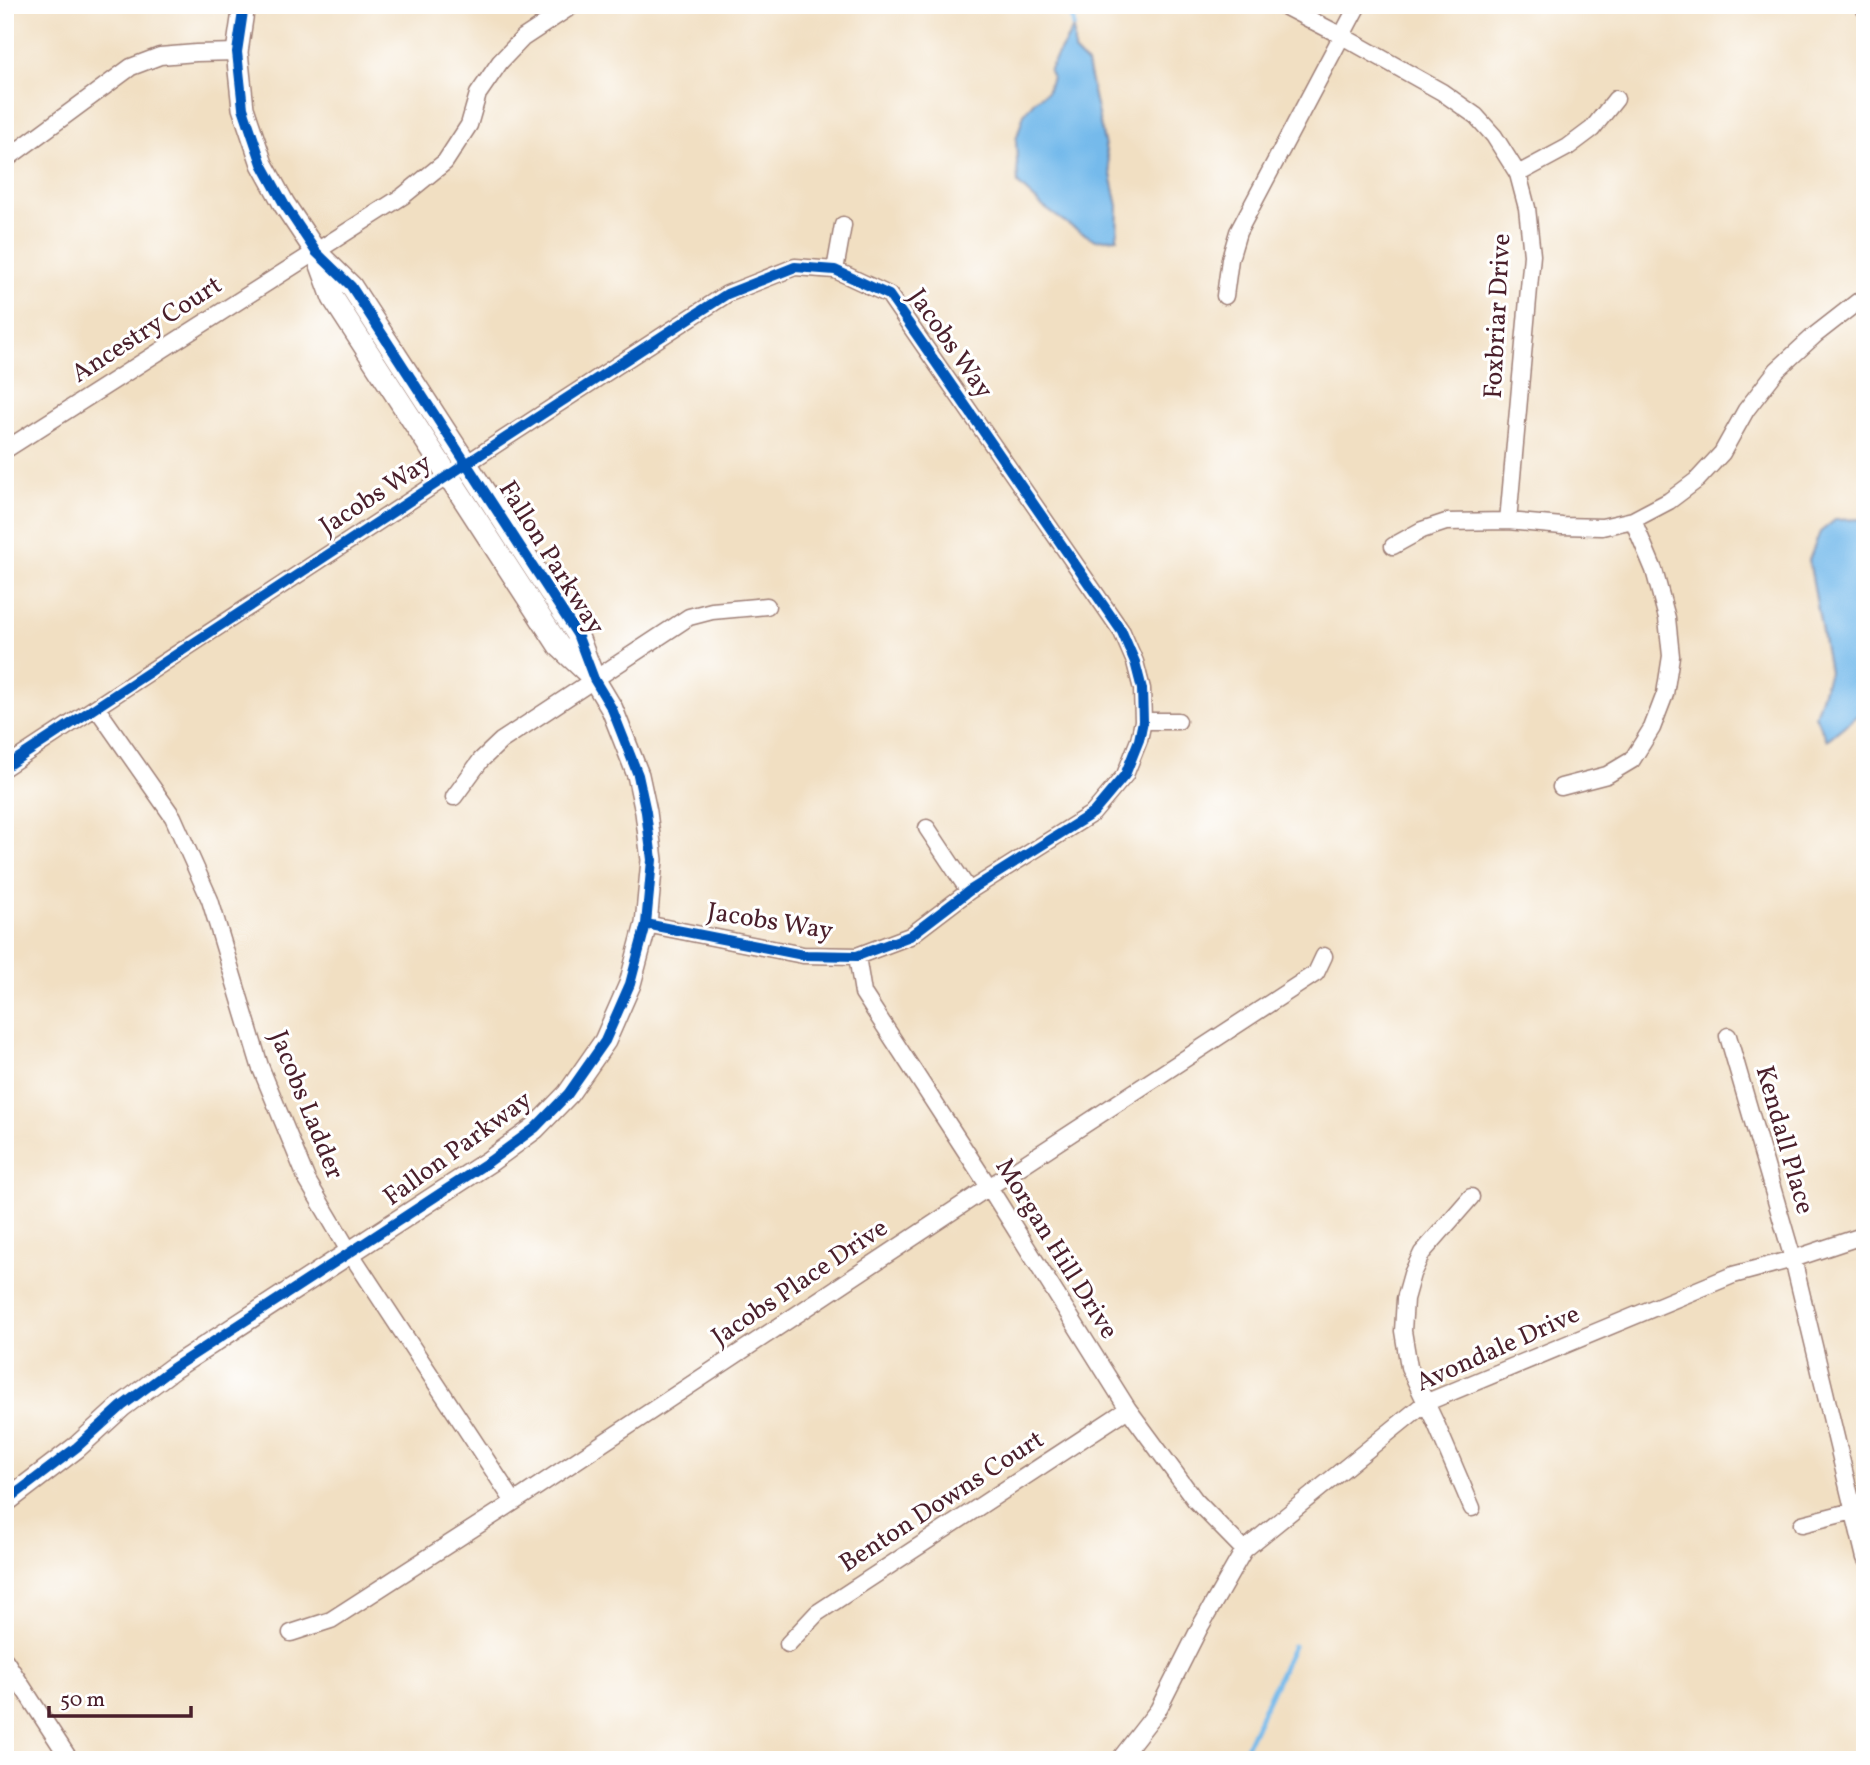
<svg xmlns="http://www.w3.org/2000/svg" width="1870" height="1765" font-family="Vollkorn,serif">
<rect width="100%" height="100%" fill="#fff"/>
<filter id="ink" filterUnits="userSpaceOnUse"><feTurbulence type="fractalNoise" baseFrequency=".0143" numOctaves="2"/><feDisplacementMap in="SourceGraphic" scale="14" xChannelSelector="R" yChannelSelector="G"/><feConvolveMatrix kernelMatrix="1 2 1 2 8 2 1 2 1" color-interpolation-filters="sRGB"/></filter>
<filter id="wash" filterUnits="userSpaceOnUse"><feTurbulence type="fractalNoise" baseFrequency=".00686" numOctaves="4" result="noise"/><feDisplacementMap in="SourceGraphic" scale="28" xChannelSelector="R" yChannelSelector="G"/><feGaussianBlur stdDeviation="1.57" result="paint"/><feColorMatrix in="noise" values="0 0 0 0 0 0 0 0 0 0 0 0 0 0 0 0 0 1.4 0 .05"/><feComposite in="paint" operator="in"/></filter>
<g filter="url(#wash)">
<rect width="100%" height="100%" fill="#f1dfc2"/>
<!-- water -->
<path fill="#74baeb" stroke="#5f6c8b" stroke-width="2" d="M1074 26V51L1087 64 1118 206 1117 238 1095 240 1069 225 1042 206 1018 184 1016 140 1024 114 1035 100 1047 92 1052 77 1049 71C1056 55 1067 42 1074 26Z
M1865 519V709L1827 740 1815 716 1829 672 1809 560 1820 532 1835 520Z"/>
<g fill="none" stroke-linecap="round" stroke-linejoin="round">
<!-- stream -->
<path stroke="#74baeb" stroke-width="5" d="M1070 5 1074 26
M1244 1760 1245 1749 1293 1646"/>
</g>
</g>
<g filter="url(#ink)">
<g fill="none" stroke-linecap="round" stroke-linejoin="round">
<defs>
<path id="minor" d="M1282 5 1342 36 1442 92 1476 116 1494 136 1518 174 1527 208 1532 255 1508 521
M1864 5 1865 10
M5 160 131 67 160 56 196 53 237 52
M1518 174 1568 147 1592 129 1616 99
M835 270 843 225
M1225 296 1230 259 1238 232 1358 5
M5 450 403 196 445 162 469 125 478 94 500 62 523 38 573 5
M1393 546 1422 530 1446 522 1508 521 1562 526 1602 527 1633 520 1669 501 1697 480 1722 453 1746 410 1777 370 1815 335 1865 296
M96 707 173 817 210 900 260 1066 307 1180 349 1251 514 1502
M1143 721H1178
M5 767 507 437 727 294 795 267 835 270 889 295 1122 632 1135 662 1142 689 1143 721 1139 740 1125 775 1093 813 969 891 910 936 857 956 803 955 646 924
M1561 787 1607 775 1632 760 1652 728 1665 694 1671 656 1667 618 1654 570 1633 520
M454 797 481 760 501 741 689 617 712 611 767 606
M927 828 969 891
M857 956 863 993 989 1187 1128 1409 1195 1500 1244 1550
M1728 1036 1793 1259 1865 1558
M1471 1197 1422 1253 1412 1274 1405 1299 1403 1331 1409 1367 1437 1426 1472 1508
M1802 1524 1853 1511 1865 1509
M291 1633 331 1620 514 1502 989 1187 1316 973 1324 956
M788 1644 817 1613 1128 1409
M5 1660 70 1760
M1119 1760 1158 1710 1200 1627 1244 1550 1425 1403 1733 1275 1793 1259 1865 1235"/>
<path id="tertiary" d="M318 257 333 298 559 646 589 674
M5 1502 77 1447 122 1406 173 1368 490 1161 535 1128 568 1094 605 1041 630 984 646 924 652 860 646 812 638 775 612 709 594 679 577 634 351 286 316 252 284 204 262 164 243 108 237 52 244 5"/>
</defs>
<!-- minor casing -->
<use href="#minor" stroke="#9e7f76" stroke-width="19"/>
<!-- tertiary casing -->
<use href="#tertiary" stroke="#9e7f76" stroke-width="24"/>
<!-- minor -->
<use href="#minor" stroke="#fff" stroke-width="16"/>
<!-- tertiary -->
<use href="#tertiary" stroke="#fff" stroke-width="21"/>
<defs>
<path id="cycleway" d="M5 767 507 437 727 294 795 267 835 270 889 295 1122 632 1135 662 1142 689 1143 721 1139 740 1125 775 1093 813 969 891 910 936 857 956 803 955 646 924
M5 1502 77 1447 122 1406 173 1368 490 1161 535 1128 568 1094 605 1041 630 984 646 924 652 860 646 812 638 775 612 709 594 679 577 634 351 286 316 252 284 204 262 164 243 108 237 52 244 5"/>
</defs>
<!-- cycleway casing -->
<use href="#cycleway" stroke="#fff" stroke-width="15"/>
<!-- cycleway -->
<use href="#cycleway" stroke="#0057b8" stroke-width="10"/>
</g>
</g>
<g text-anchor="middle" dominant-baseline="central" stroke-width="6" stroke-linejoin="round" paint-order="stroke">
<!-- street labels -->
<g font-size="26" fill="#4a1f2b" stroke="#fff">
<text transform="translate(1498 316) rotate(-87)">Foxbriar Drive</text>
<text transform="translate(147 330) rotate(-33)">Ancestry Court</text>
<text transform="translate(950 344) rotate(55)">Jacobs Way</text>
<text transform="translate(376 495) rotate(-33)">Jacobs Way</text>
<text transform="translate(551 558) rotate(58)">Fallon Parkway</text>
<text transform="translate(770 922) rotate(9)">Jacobs Way</text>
<text transform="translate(306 1105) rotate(68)">Jacobs Ladder</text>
<text transform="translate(1784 1140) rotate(74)">Kendall Place</text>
<text transform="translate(458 1149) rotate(-36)">Fallon Parkway</text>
<text transform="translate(1056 1249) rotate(58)">Morgan Hill Drive</text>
<text transform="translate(800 1283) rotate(-34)">Jacobs Place Drive</text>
<text transform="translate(1498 1349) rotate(-24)">Avondale Drive</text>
<text transform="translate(942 1502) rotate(-33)">Benton Downs Court</text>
</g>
</g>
<!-- margin -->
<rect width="1870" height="1765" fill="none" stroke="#fff" stroke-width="28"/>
<!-- scale -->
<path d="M49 1706v10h142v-10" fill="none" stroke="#4a1f2b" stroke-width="3.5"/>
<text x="60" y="1706" font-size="21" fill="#4a1f2b" stroke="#ffffff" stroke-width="5" paint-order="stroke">50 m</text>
</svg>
